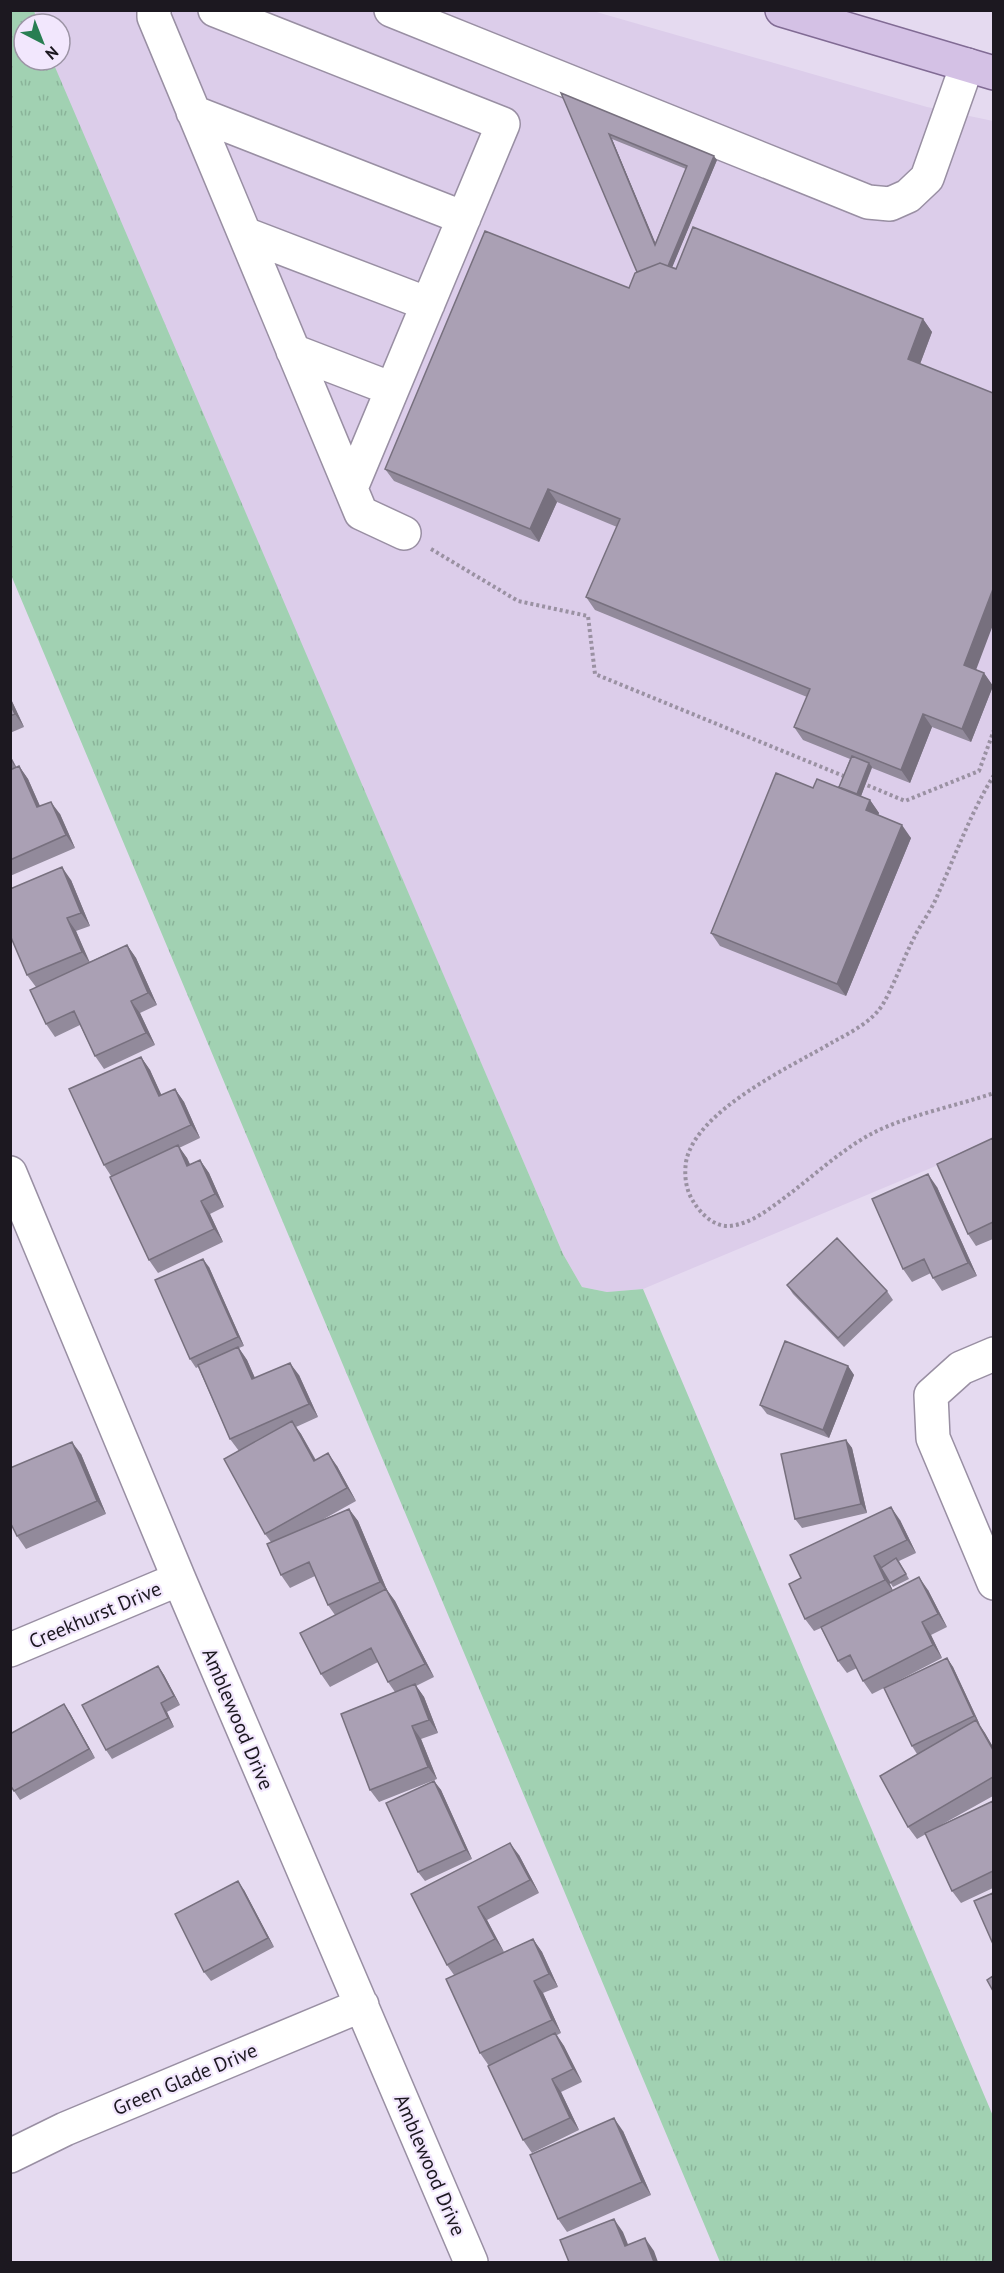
<svg xmlns="http://www.w3.org/2000/svg" width="1004" height="2273" font-family="'PT Sans',sans-serif">
<defs>
<pattern id="grass-tufts" width="24" height="20" patternUnits="userSpaceOnUse" patternTransform="scale(1.5)"><rect width="24" height="20" fill="#a1d1b2"/><path d="M3 7l-1-3M5 7V3M7 7l1-3M15 17l-1-3M17 17v-4M19 17l1-3" fill="none" stroke="#8ab399"/></pattern>
</defs>
<rect width="100%" height="100%" fill="#e5daf0"/>
<!-- built -->
<path fill="#dccdea" d="M34 11H593L927 107 993 121V1142L643 1289 607 1292 582 1287 563 1254 56 72 52 60H60V24H39Z"/>
<!-- grass -->
<path fill="url(#grass-tufts)" d="M10 11H34L39 24H24V60H52L563 1254 582 1287 607 1292 643 1289 993 2116V2262H720L11 575Z"/>
<g fill="none" stroke-linecap="round" stroke-linejoin="round">
<defs>
<path id="minor" d="M154 10V17L361 513 404 533
M215 10 503 124 351 488
M391 10 868 202 890 204 908 196 927 178 967 65
M193 112 464 218
M245 234 428 304
M293 351 392 389
M10 1173 179 1579 471 2262
M994 1354 961 1368 931 1395 933 1438 994 1583
M10 1650 179 1579
M10 2156 65 2129 362 2005"/>
<path id="major" d="M782 10 994 73"/>
</defs>
<!-- minor casing -->
<use href="#minor" stroke="#998fa3" stroke-width="36"/>
<!-- major casing -->
<use href="#major" stroke="#816b94" stroke-width="36"/>
<!-- path -->
<path stroke="#9a91a2" stroke-width="4" stroke-dasharray="3 3" stroke-linecap="butt" d="M431 549 518 601 588 616 595 674 846 777
M994 775C971 812 956 854 938 894 932 910 921 923 914 938 903 959 895 983 883 1004 872 1022 851 1032 833 1042 790 1067 695 1111 686 1162 684 1176 686 1190 693 1201 700 1213 714 1227 729 1226 753 1224 773 1206 792 1192 818 1172 844 1148 873 1133 908 1115 956 1106 994 1093
M862 783 905 801 979 771 994 730"/>
<!-- minor -->
<use href="#minor" stroke="#fff" stroke-width="33"/>
<!-- major -->
<use href="#major" stroke="#d4c1e5" stroke-width="33"/>
</g>
<!-- wall -->
<path fill="#928a9b" fill-rule="evenodd" d="M561 93 717 160 672 267 923 319 932 332 920 364 976 670 984 673 993 686 971 742 932 727 910 783 872 768 861 796 870 800 879 813 878 815 911 838 846 996 720 946 711 933 813 788 839 787 850 759 803 740 794 727 807 697 595 610 586 597 617 527 557 502 539 542 394 481 385 469 629 288 637 272ZM612 139 686 169 655 243Z
M10 697 24 727 10 733Z
M10 755 17 768 19 766 28 779 40 806 60 814 75 848 10 876Z
M71 880 90 926 76 931 89 962 127 945 136 958 157 1005 140 1013 155 1045 104 1069 95 1056 80 1025 55 1037 46 1024 36 987 27 975Z
M141 1057 150 1070 161 1095 175 1089 184 1102 200 1138 179 1148 187 1158 190 1164 200 1160 209 1173 224 1207 210 1214 223 1242 158 1273 149 1260 111 1176 104 1165Z
M993 1138V1239L976 1246 968 1234Z
M937 1187 977 1276 942 1291 933 1278 931 1273 912 1282 903 1269Z
M209 1267 244 1346 239 1348 247 1360 255 1378 299 1375 318 1417 296 1427 301 1434 316 1460 337 1466 356 1501 322 1520 349 1509 358 1521 387 1590 395 1601 434 1677 416 1686 424 1697 438 1733 421 1739 437 1779 379 1802 370 1790 395 1692 388 1682 378 1662 330 1687 321 1674 335 1615 328 1605 315 1576 290 1588 281 1575 271 1542 265 1534 239 1451 230 1439 198 1367 196 1368 190 1359Z
M787 1285 887 1291 893 1300 844 1347 793 1294Z
M848 1366 854 1375 829 1438 767 1414 760 1405Z
M846 1440 852 1448 867 1513 802 1528 795 1519Z
M81 1454 106 1514 26 1549 17 1536Z
M900 1520 916 1553 899 1561 909 1579 893 1587 886 1576 893 1591 928 1590 947 1627 931 1635 942 1658 888 1686 947 1658 953 1667 980 1725 993 1747V1796L941 1825 993 1801V1888L961 1903 952 1891 926 1834 917 1839 908 1827 917 1754 912 1746 884 1688 872 1694 863 1681 857 1668 847 1673 838 1661 821 1628 814 1631 805 1619 801 1578Z
M158 1666 164 1675 180 1705 167 1712 174 1727 112 1759 106 1750Z
M64 1704 70 1713 95 1758 20 1800 14 1791Z
M434 1781 441 1790 472 1859 425 1881 418 1872Z
M519 1855 539 1893 487 1920 504 1952 533 1939 542 1952 558 1987 543 1993 561 2033 557 2035 564 2046 582 2082 561 2092 579 2130 532 2153 523 2140 489 2066 480 2053 454 1975 447 1965 411 1894Z
M244 1890 274 1947 211 1981 204 1972Z
M623 2131 651 2195 567 2232 558 2219Z"/>
<!-- shaded-wall -->
<path fill="#77707e" d="M609 134 612 139 658 249 655 245Z
M714 156 717 160 669 275 666 271Z
M923 319 932 332 917 372 908 359Z
M548 489 557 502 539 542 530 529Z
M993 589V625L973 678 964 665Z
M984 673 993 686 971 742 962 729Z
M10 697 24 727 15 714 10 704Z
M923 714 932 727 910 783 901 770Z
M10 755 17 769 10 759Z
M869 763 872 767 858 804 855 799Z
M19 766 28 779 46 820 37 807Z
M870 800 879 813 875 823 866 810Z
M51 802 60 814 75 848 66 835Z
M902 825 911 838 846 996 837 984Z
M62 867 71 880 90 926 81 913Z
M67 918 76 931 91 965 82 952Z
M127 945 136 958 157 1005 148 993Z
M131 1001 140 1013 155 1045 146 1033Z
M141 1057 150 1070 168 1109 159 1096Z
M175 1089 184 1102 200 1138 191 1125Z
M178 1145 187 1158 196 1178 187 1166Z
M200 1160 209 1173 224 1207 215 1194Z
M928 1174 937 1187 977 1276 968 1263Z
M201 1201 210 1214 223 1242 214 1229Z
M203 1259 209 1267 244 1346 238 1337Z
M238 1347 247 1360 261 1392 252 1379Z
M290 1363 299 1375 318 1417 309 1404Z
M848 1366 854 1375 829 1438 823 1430Z
M292 1421 301 1434 323 1474 314 1461Z
M846 1440 852 1448 867 1513 861 1504Z
M72 1442 81 1454 106 1514 97 1501Z
M328 1453 337 1466 356 1501 347 1488Z
M891 1507 900 1520 916 1553 907 1540Z
M349 1509 358 1521 387 1590 395 1601 434 1677 425 1664 389 1595 380 1582Z
M874 1556 883 1569 894 1593 885 1580Z
M919 1577 928 1590 947 1627 938 1614Z
M922 1622 931 1635 942 1658 933 1645Z
M947 1658 953 1667 980 1725 974 1716Z
M158 1666 164 1675 180 1705 174 1696Z
M415 1684 424 1697 438 1733 429 1720Z
M161 1703 167 1712 174 1727 168 1718Z
M64 1704 70 1713 95 1758 89 1749Z
M976 1720 985 1733 993 1747V1750Z
M412 1726 421 1739 437 1779 428 1767Z
M434 1781 441 1790 472 1859 466 1850Z
M510 1843 519 1855 539 1893 530 1880Z
M238 1881 244 1890 274 1947 268 1938Z
M478 1907 487 1920 504 1952 495 1939Z
M533 1939 542 1952 558 1987 549 1974Z
M534 1981 543 1993 561 2033 552 2020Z
M555 2033 564 2046 582 2082 573 2069Z
M552 2079 561 2092 579 2130 570 2118Z
M614 2118 623 2131 651 2195 642 2182Z
M614 2219 623 2232 634 2259 625 2246Z
M645 2238 654 2251 658 2262H654Z"/>
<!-- building -->
<path fill="#aaa0b4" stroke="#77707e" stroke-width="1.5" fill-rule="evenodd" d="M561 93 714 156 668 266 660 263 637 272ZM609 134 687 166 655 245Z
M693 227 923 319 908 359 993 393V589L964 665 984 673 962 729 923 714 901 770 794 727 810 689 586 597 620 519 548 489 530 529 385 469 485 231 629 288 635 273 660 263 676 269Z
M10 704 15 714 10 716Z
M852 756 869 763 857 794 839 787Z
M19 766 37 807 51 802 66 835 10 860V770Z
M776 773 813 788 817 779 870 800 866 810 902 825 837 984 711 933Z
M62 867 81 913 67 918 82 952 27 975 10 935V889Z
M127 945 148 993 131 1001 146 1033 95 1056 74 1011 46 1024 30 990Z
M141 1057 159 1096 175 1089 191 1125 104 1165 69 1089Z
M993 1138V1222L968 1234 937 1164Z
M178 1145 187 1166 200 1160 215 1194 201 1201 214 1229 149 1260 110 1177Z
M928 1174 968 1263 933 1278 924 1259 903 1269 872 1199Z
M837 1238 887 1291 838 1338 787 1285Z
M203 1259 238 1337 190 1359 155 1280Z
M785 1341 848 1366 823 1430 760 1405Z
M238 1347 252 1379 290 1363 309 1404 230 1439 198 1365Z
M292 1421 314 1461 328 1453 347 1488 265 1534 224 1459Z
M846 1440 861 1504 795 1519 781 1454Z
M72 1442 97 1501 17 1536 10 1522V1468Z
M891 1507 907 1540 874 1556 885 1580 805 1619 789 1584 801 1578 790 1555Z
M349 1509 380 1582 328 1605 309 1562 281 1575 267 1544Z
M896 1558 906 1574 890 1583 881 1568Z
M919 1577 938 1614 922 1622 933 1645 863 1681 850 1655 838 1661 821 1627Z
M386 1589 425 1664 388 1682 371 1648 321 1674 300 1633Z
M947 1658 974 1716 912 1746 884 1688Z
M158 1666 174 1696 161 1703 168 1718 106 1750 82 1705Z
M415 1684 429 1720 412 1726 428 1767 370 1790 341 1714Z
M64 1704 89 1749 14 1791 10 1785V1734Z
M976 1720 993 1750V1777L908 1827 880 1776Z
M434 1781 466 1850 418 1872 386 1803Z
M993 1801V1871L952 1891 925 1833Z
M510 1843 530 1880 478 1907 495 1939 447 1965 411 1894Z
M238 1881 268 1938 204 1972 175 1914Z
M993 1893V1944L974 1901Z
M533 1939 549 1974 534 1981 552 2020 480 2053 446 1979Z
M993 1976V1991L987 1980Z
M555 2033 573 2069 552 2079 570 2118 523 2140 488 2066Z
M614 2118 642 2182 558 2219 530 2155Z
M614 2219 625 2246 645 2238 654 2262H569L560 2240Z"/>
<g text-anchor="middle" dominant-baseline="central" stroke-width="4.5" stroke-linejoin="round" paint-order="stroke">
<!-- street labels -->
<g font-size="20" fill="#1c1820" stroke="#f2e7fd">
<text transform="translate(95 1615) rotate(-23)">Creekhurst Drive</text>
<text transform="translate(238 1719) rotate(67)">Amblewood Drive</text>
<text transform="translate(185 2079) rotate(-23)">Green Glade Drive</text>
<text transform="translate(430 2165) rotate(67)">Amblewood Drive</text>
</g>
</g>
<!-- border -->
<rect width="1004" height="2273" fill="none" stroke="#1c1820" stroke-width="24"/>
<!-- north arrow -->
<g transform="translate(42 42) rotate(138)"><circle r="28" fill="#f2e7fd" stroke="#9c94a5" stroke-width="1.5"/>
<path d="M0-4.5L10 22L0 15L-10 22Z" fill="#287e52"/>
<text y="-9" font-size="16" font-weight="bold" text-anchor="middle" fill="#1c1820">N</text>
</g>
</svg>
